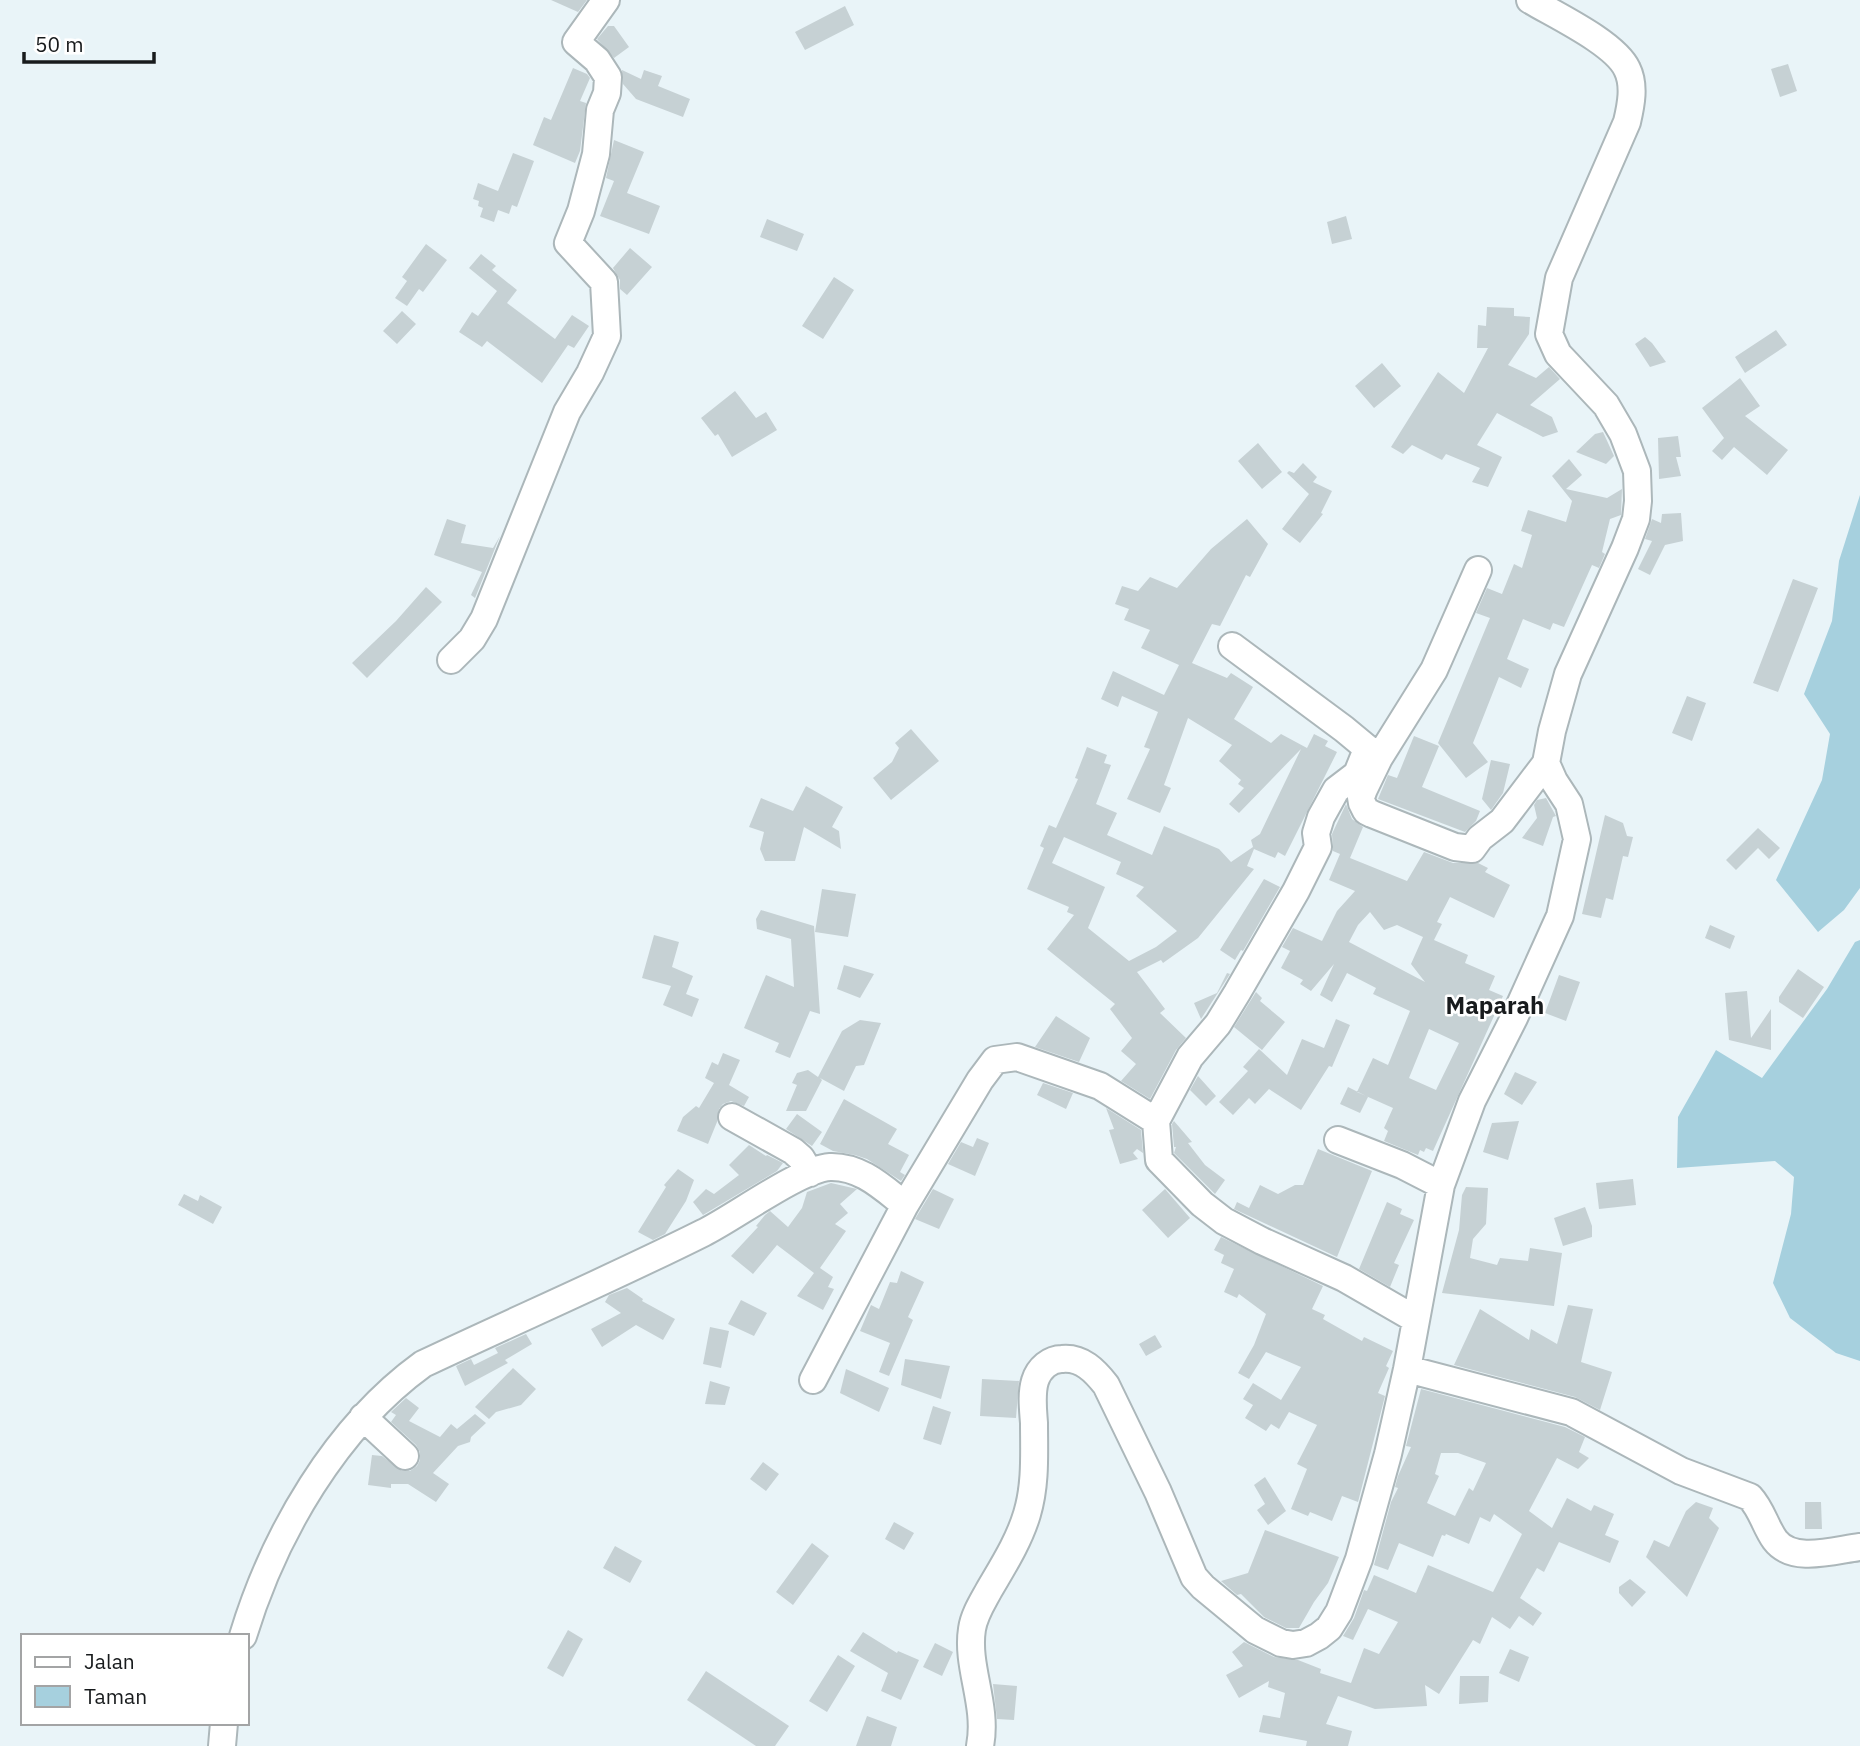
<svg xmlns="http://www.w3.org/2000/svg" width="1860" height="1746" font-family="'IBM Plex Sans',sans-serif">
<rect width="100%" height="100%" fill="#e9f4f8"/>
<!-- green -->
<path fill="#a6d0de" d="M1860 495V888L1844 910 1818 932 1776 880 1822 780 1830 734 1804 694 1832 621 1839 561Z
M1860 940V1361L1836 1353 1790 1318 1773 1283 1791 1214 1794 1177 1775 1161 1677 1168 1678 1117 1716 1050 1762 1078 1827 989 1855 942Z"/>
<!-- building -->
<path fill="#c6d1d4" fill-rule="evenodd" d="M551 0H587L578 12Z
M845 6 854 25 805 50 795 32Z
M608 26H614L629 47 614 58 597 39Z
M1788 64 1797 91 1780 97 1771 69Z
M573 68 587 74 590 78 580 101 586 103 580 151 575 163 533 145 544 117 551 120Z
M622 70 641 79 644 70 662 76 658 86 690 99 683 117 636 99 623 84Z
M614 140 644 152 627 193 660 206 649 234 600 216 614 181 606 178Z
M513 153 534 161 517 207 512 205 509 214 498 210 494 222 480 217 483 208 478 206 479 201 473 199 478 183 498 191Z
M1346 216 1352 239 1332 244 1327 222Z
M767 219 804 234 797 251 760 237Z
M426 244 447 260 423 292 419 289 407 306 395 298 407 281 402 277Z
M630 248 652 267 627 295 620 289V280L613 268Z
M481 254 496 266 492 270 517 290 507 303 555 339 572 315 589 326 574 348 568 345 542 383 487 341 482 347 459 332 472 312 478 316 497 291 469 268Z
M834 277 854 290 823 339 802 326Z
M1487 307 1514 308V316L1530 317 1529 334 1508 365 1536 378 1549 367 1560 379 1530 405 1552 417 1558 432 1543 437 1497 413 1477 445 1502 457 1488 487 1472 482 1480 468 1446 454 1442 460 1412 445 1403 454 1391 447 1438 372 1464 393 1488 348H1477L1478 325 1486 326Z
M402 311 416 324 397 344 383 331Z
M1776 330 1787 345 1745 373 1735 357Z
M1645 337 1652 343 1666 362 1650 367 1635 344Z
M1382 363 1401 386 1374 408 1355 386Z
M1740 378 1760 406 1745 416 1788 450 1767 475 1734 447 1722 460 1712 451 1724 438 1702 408Z
M735 391 756 418 766 412 777 430 732 457 718 434 715 436 701 418Z
M1603 432 1614 456 1606 464 1576 452 1595 434Z
M1678 436 1681 457H1676L1681 476 1659 479 1658 438Z
M1258 443 1282 472 1262 489 1238 461Z
M1569 459 1582 475 1566 489 1607 498 1622 489 1621 515 1610 519 1602 552 1605 554 1599 568 1592 565 1564 627 1553 623 1550 630 1523 619 1507 659 1529 669 1521 688 1499 677 1473 743 1488 762 1466 778 1438 743 1490 618 1476 613 1487 588 1502 594 1514 564 1522 568 1532 535 1521 531 1528 510 1566 522 1572 501 1552 476Z
M1303 463 1317 477 1313 482 1332 491 1321 513 1323 514 1300 543 1282 529 1309 494 1287 473 1289 471 1294 473Z
M1681 513 1683 541 1665 545 1650 575 1638 569 1652 541 1645 539 1652 519 1661 523 1662 514Z
M447 519 466 525 461 543 493 548 500 536 475 598 471 595 482 572 434 555Z
M1247 519 1268 544 1250 577 1246 575 1220 626 1212 624 1192 663 1227 678 1231 673 1253 687 1234 719 1271 743 1281 734 1307 748 1314 734 1328 741 1325 746 1337 752 1285 856 1278 852 1275 858 1254 849 1247 866 1254 869 1198 938 1163 963 1161 960 1137 972 1165 1009 1160 1013 1186 1038 1176 1050 1150 1099 1121 1081 1136 1064 1121 1051 1132 1038 1110 1009 1115 1004 1047 949 1074 915 1067 912 1069 907 1027 889 1044 848 1040 846 1049 825 1056 828 1078 779 1075 778 1087 747 1107 755 1104 763 1111 765 1096 804 1117 813 1107 835 1152 855 1164 826 1219 849 1231 862 1253 847 1251 840 1260 834 1301 749 1239 813 1229 804 1244 788 1238 784 1241 780 1219 761 1232 745 1188 718 1164 785 1171 788 1160 813 1127 799 1150 749 1144 747 1158 712 1122 696 1118 707 1101 699 1113 671 1164 695 1179 665 1141 648 1150 630 1124 620 1129 609 1115 604 1122 586 1138 591 1150 577 1177 588 1211 549ZM1064 837 1121 862 1116 874 1144 887 1136 896 1177 931 1156 947 1129 961 1088 928 1105 887 1052 863Z
M1793 579 1818 588 1778 692 1753 683Z
M426 587 442 602 367 678 352 663 396 621Z
M1687 696 1706 703 1692 741 1672 733Z
M911 729 939 761 891 800 873 778 892 762 899 748 895 743Z
M1414 736 1439 746 1422 787 1480 811 1476 821 1465 832 1378 799 1388 775 1397 778Z
M1491 760 1510 764 1503 793 1491 810 1482 799Z
M806 786 843 807 832 827 839 831 841 849 804 827 795 861H765L760 849 764 832 749 827 761 798 793 811Z
M1546 798 1556 816 1553 817 1543 846 1522 838 1537 818 1534 805 1537 800Z
M1346 804 1352 819 1363 827 1350 858 1407 881 1424 852 1453 863H1478L1488 868 1485 872 1510 885 1494 918 1450 897 1437 922 1442 924 1434 940 1468 955 1465 963 1495 976 1489 990 1503 996 1433 1151 1426 1148 1424 1152 1420 1150 1418 1155 1384 1141 1388 1131 1384 1128 1393 1108 1357 1092 1373 1058 1388 1065 1410 1011 1373 994 1376 988 1347 973 1332 1002 1320 995 1334 964 1311 991 1300 984 1303 980 1281 968 1290 951 1282 947 1293 928 1322 941 1337 911 1355 891 1329 880 1340 854 1333 851 1332 834ZM1370 912 1384 930 1397 925 1423 937 1411 964 1425 982 1349 942 1358 925ZM1429 1029 1459 1043 1436 1090 1409 1078Z
M1605 815 1623 823 1627 836 1633 837 1628 857 1623 856 1613 900 1606 898 1601 918 1582 914Z
M1758 828 1780 848 1769 859 1758 848 1736 870 1726 860Z
M1264 879 1280 887 1243 951 1241 950 1235 960 1220 950Z
M822 889 856 894 848 937 815 932Z
M761 910 814 926 820 1014 810 1011 790 1058 775 1052 779 1043 744 1028 766 975 794 987 791 939 757 929 756 919Z
M1710 925 1735 936 1730 949 1705 938Z
M654 935 679 942 672 967 693 976 686 994 699 999 692 1017 663 1005 671 986 642 978Z
M844 965 874 974 860 998 837 989Z
M1798 969 1824 987 1803 1018 1779 1002V997Z
M1227 973 1230 974 1201 1019 1194 1003 1217 993Z
M1559 975 1580 982 1566 1021 1545 1013Z
M1747 991 1751 1038 1771 1009V1050L1729 1040 1725 993Z
M1256 992 1262 998 1260 1001 1285 1022 1262 1050 1234 1027Z
M1056 1016 1090 1038 1079 1062 1035 1047Z
M1336 1019 1350 1025 1332 1067 1329 1066 1301 1110 1269 1089 1255 1104 1249 1098 1233 1115 1219 1102 1248 1071 1243 1067 1259 1049 1287 1075 1302 1039 1324 1048Z
M860 1020 881 1023 864 1065 856 1066 844 1091 820 1078 822 1080 806 1111H786L797 1085 792 1083 797 1073 808 1070 818 1077 842 1031Z
M723 1053 740 1060 729 1085 749 1097 744 1106 731 1101 723 1104 719 1109 717 1122 708 1144 677 1131 683 1117 696 1106 699 1108 714 1083 705 1078 712 1062 718 1065Z
M1515 1072 1537 1082 1522 1105 1504 1094Z
M1198 1076 1216 1096 1206 1106 1190 1090Z
M1043 1083 1073 1093 1066 1109 1037 1095Z
M1348 1087 1368 1097 1360 1113 1340 1104Z
M844 1099 897 1129 888 1144 909 1155 900 1172 905 1175 901 1181 867 1159 855 1155 833 1151 820 1144Z
M1106 1108 1141 1130 1143 1153 1137 1149 1133 1153 1138 1159 1120 1164 1109 1130 1114 1129Z
M797 1114 822 1132 812 1146 786 1129Z
M1174 1121 1192 1142 1188 1143 1205 1165 1225 1180 1215 1194 1174 1153 1176 1147H1174L1172 1124Z
M1519 1121 1508 1160 1483 1152 1492 1123Z
M977 1138 989 1143 975 1176 948 1164 961 1142 973 1147Z
M749 1145 766 1156 767 1155 783 1163 777 1171 703 1215 693 1202 706 1189 714 1194 739 1175 729 1165Z
M1318 1149 1372 1171 1337 1257 1234 1209 1237 1202 1249 1208 1260 1185 1278 1194 1295 1185H1303Z
M678 1169 694 1180 686 1201 665 1234 653 1240 638 1232 666 1187 664 1185Z
M1633 1179 1636 1205 1599 1209 1596 1183Z
M831 1183 857 1189 840 1204 848 1213 835 1224 846 1231 820 1268 833 1277 828 1287 834 1289 823 1310 797 1296 814 1273 777 1245 753 1274 731 1256 758 1227 756 1226 765 1215 770 1211 788 1227 802 1208 807 1192Z
M1466 1187 1488 1188 1486 1224 1473 1239 1470 1258 1497 1265 1500 1258 1528 1261 1530 1248 1562 1253 1554 1306 1442 1293 1459 1230 1462 1195Z
M933 1189 954 1199 939 1229 915 1219Z
M1165 1189 1190 1218 1168 1238 1142 1210Z
M184 1194 198 1201 200 1195 222 1207 213 1224 178 1205Z
M1387 1202 1402 1209 1400 1214 1414 1220 1394 1263 1399 1265 1390 1287 1359 1269Z
M1585 1207 1592 1226V1237L1563 1246 1554 1218Z
M1221 1237 1323 1286 1312 1309 1325 1315 1323 1319 1362 1341 1364 1337 1393 1351 1386 1366 1389 1368 1378 1393 1385 1396 1358 1502 1342 1496 1332 1521 1310 1512 1308 1516 1291 1509 1307 1469 1297 1464 1317 1425 1289 1412 1279 1429 1271 1424 1266 1431 1245 1418 1253 1405 1243 1399 1253 1383 1281 1400 1301 1367 1266 1352 1249 1379 1238 1373 1254 1345 1266 1314 1239 1294 1237 1298 1224 1292 1234 1269 1221 1263 1224 1255 1214 1250Z
M901 1271 924 1282 908 1317 913 1320 889 1376 879 1372 890 1343 860 1331 871 1305 879 1309 890 1282 897 1283Z
M627 1288 643 1299 642 1301 675 1319 663 1340 636 1325 602 1347 591 1329 621 1313 605 1302 609 1295Z
M741 1300 767 1313 754 1336 728 1324Z
M1568 1305 1593 1309 1581 1362 1612 1372 1600 1410 1575 1397 1454 1365 1480 1309 1529 1340 1531 1329 1557 1344Z
M710 1327 729 1331 721 1368 703 1364Z
M526 1334 532 1344 505 1360 508 1363 465 1386 456 1366 471 1359 474 1365 498 1353 495 1348Z
M1155 1335 1162 1347 1146 1356 1139 1344Z
M905 1359 950 1366 941 1399 901 1385Z
M513 1368 536 1389 521 1405 496 1412 489 1419 475 1407Z
M846 1369 889 1388 879 1412 840 1393Z
M982 1379 1019 1381 1016 1418 980 1416Z
M710 1381 730 1387 725 1405 705 1404Z
M1421 1389 1565 1427 1585 1437 1579 1452 1589 1458 1578 1469 1557 1458 1529 1511 1552 1528 1567 1498 1591 1511 1594 1505 1614 1514 1605 1535 1619 1541 1610 1563 1559 1542 1544 1572 1537 1568 1520 1598 1542 1613 1533 1626 1519 1616 1510 1629 1492 1617 1480 1644 1473 1640 1439 1694 1425 1685 1427 1706 1375 1709 1338 1696 1326 1724 1352 1731 1348 1746H1306L1307 1741 1259 1732 1263 1715 1280 1718 1285 1693 1268 1687 1269 1681 1239 1698 1226 1675 1243 1666 1232 1652 1244 1642 1274 1657 1298 1660 1321 1669 1320 1673 1351 1683 1364 1648 1379 1654 1398 1622 1368 1609 1353 1640 1343 1636 1354 1618 1364 1590 1367 1591 1374 1575 1416 1593 1428 1565 1493 1592 1522 1534 1494 1514 1490 1522 1480 1517 1469 1544 1446 1534 1445 1536 1442 1535 1433 1557 1399 1543 1388 1570 1374 1565 1391 1502 1398 1488 1395 1487 1398 1476 1411 1447 1406 1446ZM1441 1453H1458L1486 1463 1473 1491 1469 1488 1455 1516 1427 1503 1439 1476 1435 1474Z
M406 1398 419 1408 409 1421 440 1437 451 1424 457 1429 475 1414 486 1423 471 1437 470 1442 458 1446 433 1473 449 1484 436 1502 408 1484H391V1488L368 1485 372 1455 382 1456 402 1471H410L417 1466 420 1460V1452L416 1445 391 1422 396 1415 391 1412Z
M933 1406 951 1412 941 1445 923 1439Z
M763 1462 779 1474 766 1491 750 1479Z
M1265 1477 1286 1511 1268 1525 1257 1510 1265 1504 1254 1485Z
M1696 1502 1713 1508 1709 1518 1719 1528 1687 1597 1646 1557 1654 1540 1669 1547 1686 1511Z
M1805 1502H1821L1822 1529H1805Z
M894 1522 914 1533 904 1550 885 1539Z
M1265 1530 1339 1557 1328 1583 1314 1602 1299 1628H1286L1264 1617 1241 1594 1237 1595 1221 1581 1248 1573Z
M812 1543 829 1556 793 1605 776 1592Z
M615 1546 642 1561 630 1583 603 1568Z
M1630 1579 1646 1592 1632 1607 1619 1593V1587Z
M568 1630 583 1639 563 1677 547 1668Z
M863 1632 897 1653 898 1651 919 1660 901 1700 881 1691 888 1673 850 1651Z
M935 1643 953 1652 942 1676 923 1667Z
M1510 1649 1529 1657 1519 1682 1499 1673Z
M838 1655 855 1666 827 1712 809 1701Z
M706 1671 789 1726 775 1746H756L687 1700Z
M1460 1676H1489L1488 1702 1459 1704Z
M993 1684 1017 1686 1014 1720 997 1719Z
M867 1716 897 1727 891 1746H856Z"/>
<g fill="none" stroke-linecap="round" stroke-linejoin="round">
<defs>
<path id="minor" d="M1478 570 1434 670 1379 758 1364 789 1361 797 1362 803 1366 811 1372 814 1455 847 1472 849 1480 838 1502 821 1546 763
M1232 646 1344 729 1379 758
M451 660 472 639 484 619 567 412 590 373 607 336 604 282 568 243 581 211 596 154 600 110 607 93 608 77 597 60 576 42 606 0
M732 1117 793 1151 801 1158 810 1173
M1156 1121 1190 1057 1218 1024 1237 993 1296 891 1318 847 1316 833 1321 817 1336 790 1357 774 1365 754
M1338 1140 1402 1165 1441 1185
M1407 1369 1571 1412 1681 1471 1750 1497C1762 1510 1765 1526 1775 1540 1793 1564 1835 1550 1860 1547
M813 1380 905 1205
M363 1417 405 1456
M243 1636C274 1534 336 1427 423 1364 516 1320 611 1279 703 1233 734 1218 799 1169 830 1167 861 1166 883 1188 905 1205L980 1080 995 1060 1017 1057 1100 1086 1156 1121 1159 1160 1202 1204 1224 1221 1262 1241 1344 1278 1415 1319
M222 1746 224 1723
M980 1746C988 1705 966 1667 972 1629 974 1615 982 1603 989 1590 1003 1566 1019 1541 1027 1514 1036 1484 1034 1453 1034 1423 1033 1409 1031 1394 1035 1381 1039 1368 1050 1359 1062 1359 1082 1357 1095 1371 1106 1385L1158 1492 1194 1577 1203 1587 1255 1630 1281 1643 1293 1645 1306 1643 1319 1636 1329 1628 1339 1612 1359 1559 1388 1454 1407 1369 1441 1185 1472 1101 1514 1018 1560 916 1577 839 1569 804 1554 781 1546 763 1552 731 1568 674 1625 548 1636 519 1638 501 1637 471 1623 434 1606 405 1558 354 1549 334 1559 278 1627 122C1631 105 1635 85 1627 69 1615 43 1555 15 1530 0"/>
</defs>
<!-- minor casing -->
<use href="#minor" stroke="#acb7ba" stroke-width="30"/>
<!-- minor -->
<use href="#minor" stroke="#fff" stroke-width="26"/>
</g>
<g text-anchor="middle" dominant-baseline="central" stroke-width="5" stroke-linejoin="round" paint-order="stroke">
<!-- quarter labels -->
<g font-size="24" font-weight="bold" fill="#181b1d" stroke="#fff">
<text x="1495" y="1005">Maparah</text>
</g>
</g>
<!-- legend -->
<rect x="21" y="1634" width="228" height="91" fill="#ffffff" stroke="#a3a4a5" stroke-width="2"/>
<rect x="35" y="1657" width="35" height="10" fill="#ffffff" stroke="#a3a4a5" stroke-width="2"/>
<text x="84" y="1669" font-size="21" fill="#181b1d">Jalan</text>
<rect x="35" y="1686" width="35" height="21" fill="#a6d0de" stroke="#a3a4a5" stroke-width="2"/>
<text x="84" y="1704" font-size="21" fill="#181b1d">Taman</text>
<!-- scale -->
<path d="M24 52v10h130v-10" fill="none" stroke="#181b1d" stroke-width="3.5"/>
<text x="35" y="52" font-size="21" fill="#181b1d" stroke="#ffffff" stroke-width="5" paint-order="stroke">50 m</text>
</svg>
